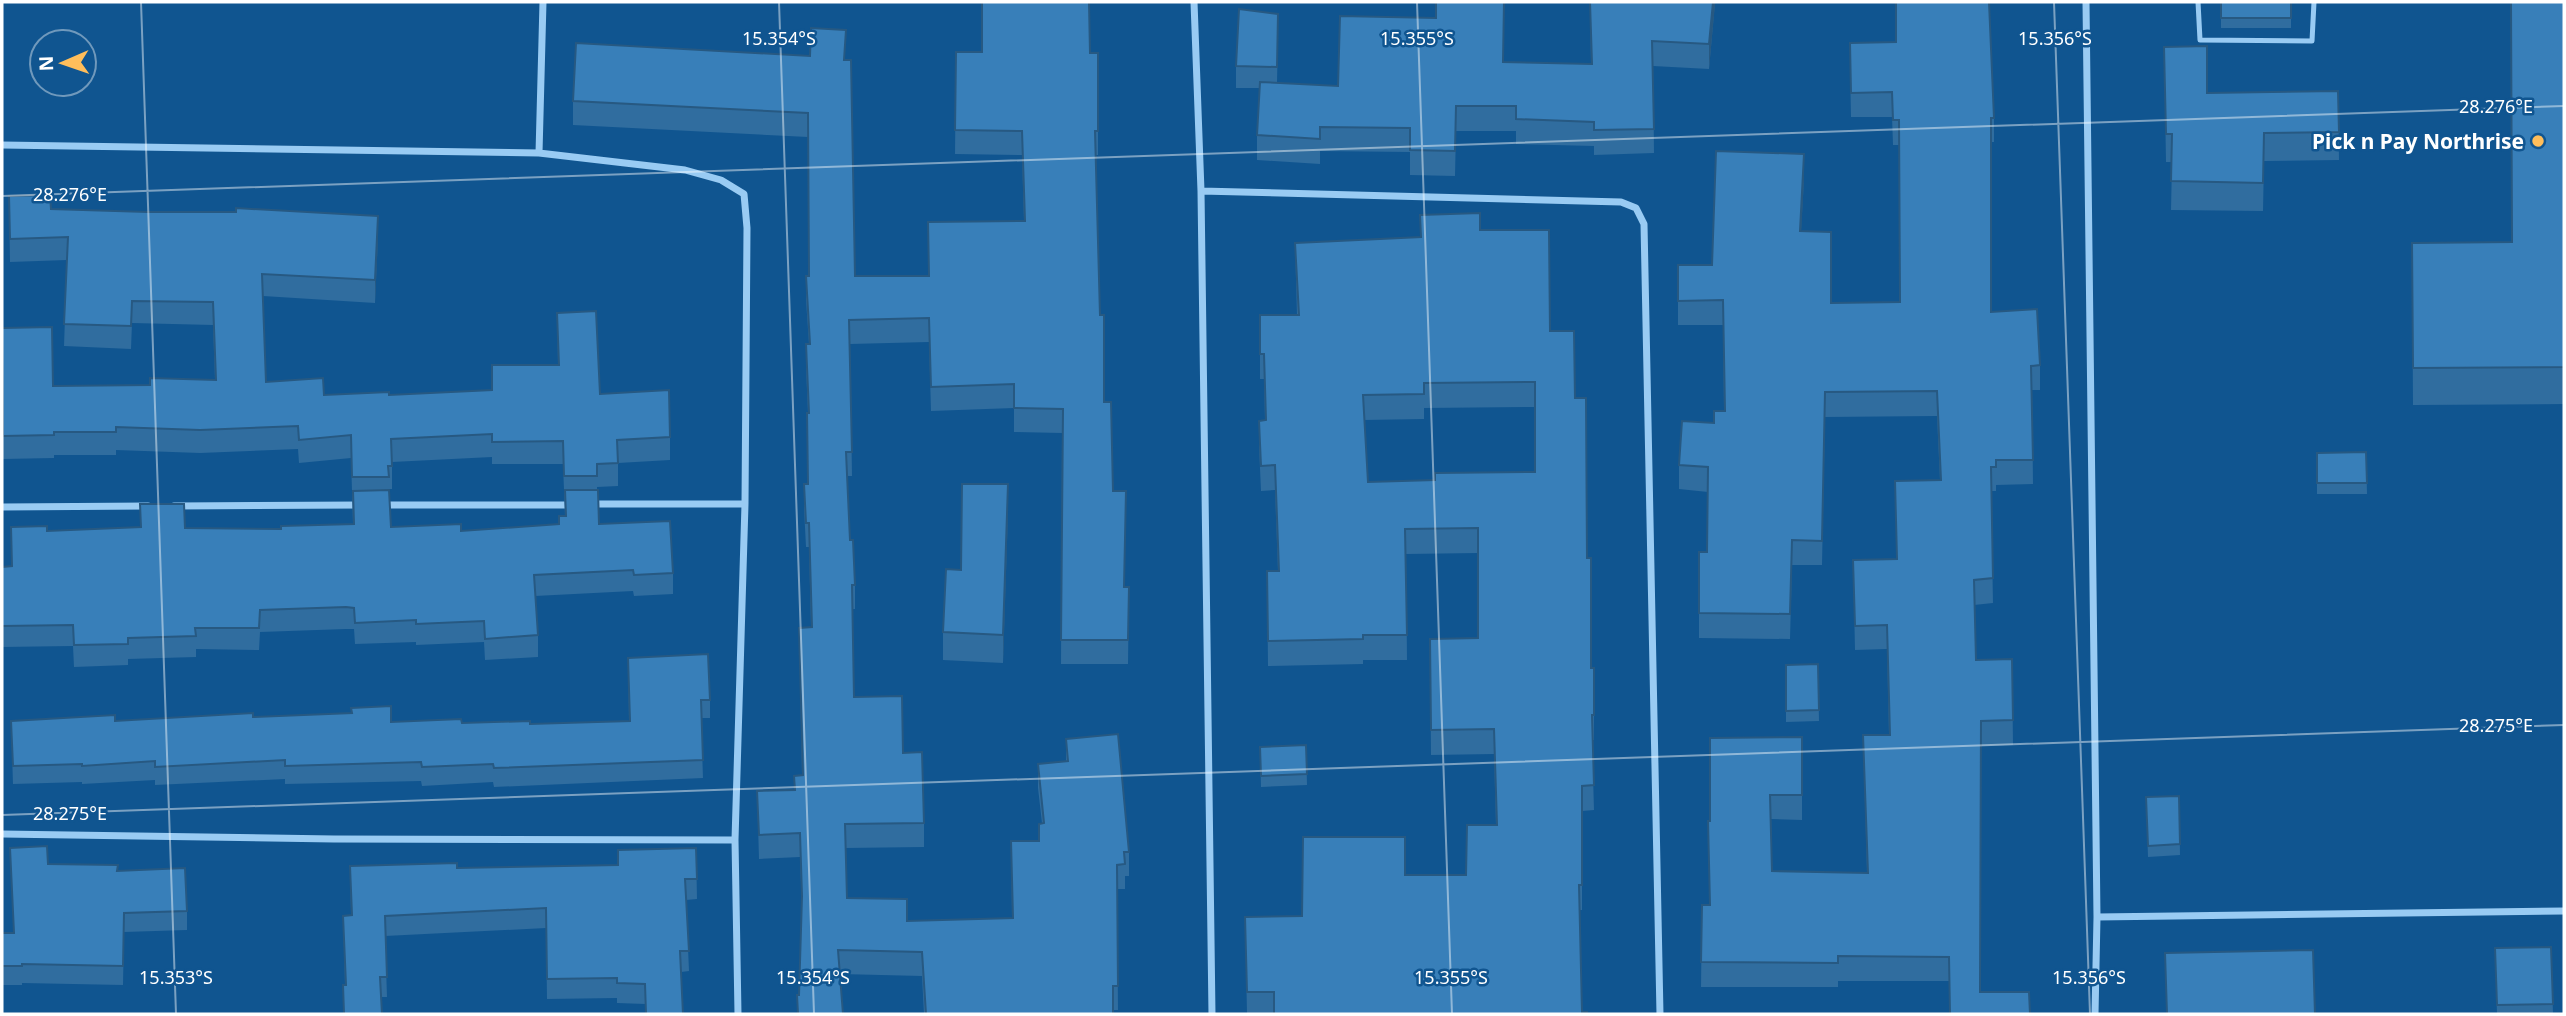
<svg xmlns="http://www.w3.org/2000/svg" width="2566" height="1016" font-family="'Noto Sans',sans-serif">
<rect width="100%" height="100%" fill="#105590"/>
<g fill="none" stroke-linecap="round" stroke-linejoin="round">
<!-- service -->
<path stroke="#99cbf3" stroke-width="5" d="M2198 2 2200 40 2312 41 2314 2"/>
<!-- minor -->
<path stroke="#99cbf3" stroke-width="7" d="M1194 2 1201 191 1212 1014
M2086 2 2097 917 2095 1014
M2 145 539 153 685 170 721 180 744 194 747 228 745 504 735 840 738 1014
M539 153 543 2
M1201 191 1621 202 1636 208 1644 224 1660 1014
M590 504H745
M380 505H572
M174 506 362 505
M2 507 148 506
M2 834 334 839 735 840
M2097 917 2564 911"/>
</g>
<!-- wall -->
<path fill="#306d9f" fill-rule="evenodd" d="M1590 2H1715L1709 69 1653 66 1654 153 1594 155V146L1516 144V131H1456L1455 176 1410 175V152L1320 151V164L1257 160V135L1260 88H1236V66L1278 35 1277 83 1338 86 1503 62 1591 64Z
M2221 2H2291V28H2221Z
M2564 2V404L2413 405 2412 243 2512 242Z
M1896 42 1994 118V142H1991V312L2040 365V390H2032L2033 484 1996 485V491H1991L1993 603 1974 605 1976 660 2012 659 2013 745 1981 746 1980 992 2030 1014 1949 981H1838V987H1701L1702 905H1709L1710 821 1802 737V820L1771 819 1772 871 1867 873 1863 735H1889L1887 649 1855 650 1853 560 1896 559 1940 480 1937 416 1825 417 1822 565H1792L1790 639 1699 638V552H1707L1708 492 1679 489V465L1724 411 1723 325H1678V265H1712L1804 179 1801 231 1831 303 1899 302V145H1893L1892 117H1851L1850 67V43Z
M2164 47 2207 93 2338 91 2339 160 2264 161 2263 211 2171 210 2172 162H2166Z
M956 52 1098 53V155H1096L1100 315 1104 402 1113 491 1125 587H1129L1128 664H1061L1062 433 1014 432V408L931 411 929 342 850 344 852 476H847L850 540 855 585V609H852L854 697 903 753 924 823V847L846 848 847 898 907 921 1012 918 1011 841H1039L1042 823 1038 788V764L1066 761V739L1129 852V876H1125V889H1117L1118 1010H1113V1014H924L922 976 840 974 843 1014H797V995H799L802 910 800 857 759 859 757 791 794 790V776L802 775 799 628 811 627 809 547H806L804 508V484H808V413L806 368V344H809L806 300V276H809L808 137 573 125V101L845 60 855 276H928L1024 221 1022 155 955 154Z
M9 196 51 209 378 238 375 303 263 296 266 382 324 395H389L492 390 558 365 557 313 600 394 670 437V460L618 463V486L597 487 599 524 673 573V594L634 596 633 591 535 596 538 635V657L485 660 484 642 416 645V642L355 644 354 629H346L260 632 259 650 196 649V657L128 659V665L74 667 73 646 2 647V567H12L47 531 140 527V504L185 528 281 529 353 524 351 458 299 463 298 449 200 453 116 450V455H54V458L3 459 2 409 53 386 150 385 215 380 213 325 132 323 131 349 64 346 67 260 10 262ZM492 457V464H563L565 516 559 524 461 531 391 527 389 489H392V462Z
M1420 215 1480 230 1550 331 1575 398 1587 558 1591 668H1594V740H1592L1594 810 1582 811V910H1579L1582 1012 1587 1014H1247L1245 917 1302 916 1405 875H1466L1496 825 1494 754 1431 755 1430 639 1478 638V553L1406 554 1407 660H1363V664L1268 666 1267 571H1278L1275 490 1261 491 1259 446V421H1265L1264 379H1260V315H1297L1295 243 1420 237ZM1535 407V472L1435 480 1368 482 1364 420 1424 419V408Z
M2366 452 2367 494H2317V453Z
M1008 512 1003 663 943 660V632L961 570Z
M628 658 710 700V718H701L703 778 494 787 493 782 422 786 421 781 285 784V779L155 785V780L82 784V782L13 784 11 721H115L253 717 391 722 530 724 629 721Z
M1818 664 1819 721 1786 722V665Z
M1306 745 1307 785 1261 787 1260 747Z
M2179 796 2180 855 2148 857 2146 797Z
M10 848 48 864 117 871 187 911V930L124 932 123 985 22 983V985H2V933H14Z
M696 848 697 899 686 900 689 971 681 972 683 1014H645V1004L617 1003V998L547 999 546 928 385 936 387 997H381L382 1014H343V985H345L343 916 351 915 350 866 457 868 618 865Z
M2551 947 2553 1014H2497L2495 948Z"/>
<!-- shaded-wall -->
<path fill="#275982" d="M1713 2H1715V5L1709 69V44Z
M1804 154V179L1800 256V231Z
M378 216V238L375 303V280Z
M1008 484V512L1003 663V635Z"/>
<!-- building -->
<path fill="#387fb9" stroke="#275982" stroke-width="2" fill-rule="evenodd" d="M982 2H1089L1090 53H1098V131H1095L1100 315H1104V402H1111L1113 491H1126L1124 587H1129L1128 640H1061L1063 409 1014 408V384L931 387 929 318 849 320 852 452H846L850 540H853L855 585H852L854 697 902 696 903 753 922 752 924 823 845 824 847 898 907 899V921L1013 918 1011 841H1039V824L1044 823 1038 764 1068 761 1066 739 1118 734 1129 852H1124L1125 864 1117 865 1118 986H1113V1014H926L922 952 838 950 843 1014H798L797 995H799L802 896 800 833 759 835 757 791 795 790 794 776 803 775 799 628 812 627 809 523H806L804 484H808L807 413H809L806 344H810L806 276H809L808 113 573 101 576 43 810 56 811 28 846 30 844 60H851L855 276H929L928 222 1025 221 1022 131 955 130 956 52H982Z
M1436 2H1504L1503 62 1592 64 1590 2H1713L1709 44 1652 41 1654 129 1594 130V122L1516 119V106H1456L1455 151 1410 150V128L1320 127V139L1257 135 1260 82 1338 86 1340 16 1436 18Z
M1896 2H1989L1994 118H1991V312L2037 309 2040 365 2031 366 2033 460H1996V467H1991L1993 578 1974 580 1976 660 2012 659 2013 720 1981 721 1980 992H2029L2030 1014H1950L1949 957 1838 956V963L1701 962 1702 905H1710L1708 821H1710V738L1802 737V795H1770L1772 871 1868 873 1863 735H1890L1887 625 1855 626 1853 560 1897 559 1895 481 1941 480 1937 391 1825 392 1822 541 1792 540 1790 614 1699 613V552H1707L1708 467 1679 465 1682 421 1714 423V411H1725L1723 300 1678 301V265H1712L1716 151 1804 154 1800 231 1831 232V303L1900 302 1899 120H1893L1892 92 1851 93 1850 43 1896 42Z
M2221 2H2291V18H2221Z
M2511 2H2564V367L2413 368 2412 243 2512 242Z
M1239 9 1278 14 1277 67 1236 66Z
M2207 46V93L2338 91 2339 132 2264 133 2263 183 2171 181 2172 134H2166L2164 47Z
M50 195 51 209 148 212H236V208L378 216 375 280 262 274 266 382 323 378 324 395 389 392V395L492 390V365H559L557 313 596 311 600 394 669 390 670 437 617 440 618 463 597 464V476H564L563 441 492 442V434L391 439 392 466H388L389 477H352L351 435 299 440 298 426 200 430 116 427V432H54V435L3 436 2 328 52 327 53 386 150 385V378L216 380 213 302 132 301 131 326 64 324 68 237 10 239 9 196Z
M1480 213V230H1549L1550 331H1574L1575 398H1586L1587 558H1591V668H1594V715H1592L1594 785 1582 786V885H1579L1582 1012H1587V1014H1274V992H1247L1245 917 1302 916 1303 837H1405V875H1466L1467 825H1497L1494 729 1431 730 1430 639 1478 638V528L1405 529 1407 635H1363V639L1268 641 1267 571H1279L1275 465 1261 466 1259 421 1266 420 1264 354H1260V315H1299L1295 243 1421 237 1420 215ZM1535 382V472L1435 473V480L1368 482 1363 395 1424 394V383Z
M2366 452 2367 483H2317V453Z
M962 484H1008L1003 635 943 632 946 569 961 570Z
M389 490 391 527 461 524V531L559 524V516H566L565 490H598L599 524 670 521 673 573 634 575 633 570 534 575 538 635 485 639 484 621 416 624V620L355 623 354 608 346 607 260 610 259 628H195L196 636 128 638V644L74 645 73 625 2 626V567L12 566 11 527 47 526V531L141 527 140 504H184L185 528 281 529V526L354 524 353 491Z
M708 654 710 700H701L703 760 494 768 493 764 422 767 421 762 285 766V760L155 767V761L82 766V764L13 766 11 721 115 715V721L253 713V717L352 713 351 708 391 706V722L461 719 462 723 530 721V724L630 721 628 658Z
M1818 664 1819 710 1786 711V665Z
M1306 745 1307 774 1261 776 1260 747Z
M2179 796 2180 844 2148 846 2146 797Z
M47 846 48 864 118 865 117 871 185 868 187 911 124 913 123 966 22 964V966H2V933H14L10 848Z
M696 848 697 879H685L689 951H680L683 1014H646L645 984 617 983V978L547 979 546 908 385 916 387 977H380L382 1014H344L343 985H346L343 916 352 915 350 866 457 863V868L618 865V850Z
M2551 947 2553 1004 2497 1005 2495 948Z
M2313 950 2315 1014H2167L2165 953Z"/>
<!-- ticks -->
<path fill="none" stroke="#fff" stroke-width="2" stroke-opacity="0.45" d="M141 2 176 1014M779 2 814 1014M1417 2 1452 1014M2054 2 2090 1014M2 196 2564 106M2 815 2564 725"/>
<!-- markers -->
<circle fill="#ffbe5b" stroke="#105590" stroke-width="2.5" cx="2538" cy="141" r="7"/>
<g text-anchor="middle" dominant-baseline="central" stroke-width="5" stroke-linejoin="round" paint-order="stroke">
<!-- poi labels -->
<g font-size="21" font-weight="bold" fill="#fff" stroke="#105590" text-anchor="end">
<text x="2524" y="141">Pick n Pay Northrise</text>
</g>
</g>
<g font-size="18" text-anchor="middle" fill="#fff" stroke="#105590" stroke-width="5" stroke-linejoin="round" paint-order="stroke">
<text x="779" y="45">15.354°S</text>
<text x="1417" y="45">15.355°S</text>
<text x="2055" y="45">15.356°S</text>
<text x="2496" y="113">28.276°E</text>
<text x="70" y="201">28.276°E</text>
<text x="2496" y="732">28.275°E</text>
<text x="70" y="820">28.275°E</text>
<text x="176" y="984">15.353°S</text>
<text x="813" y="984">15.354°S</text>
<text x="1451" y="984">15.355°S</text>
<text x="2089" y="984">15.356°S</text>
</g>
<!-- border -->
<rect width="2566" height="1016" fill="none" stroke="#ffffff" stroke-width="7"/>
<!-- north arrow -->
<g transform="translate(63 63) rotate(268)"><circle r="33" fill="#105590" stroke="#7099bc" stroke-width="2"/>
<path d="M0-5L12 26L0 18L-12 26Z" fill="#ffbe5b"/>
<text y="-10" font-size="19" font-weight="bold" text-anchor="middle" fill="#ffffff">N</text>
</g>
</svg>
